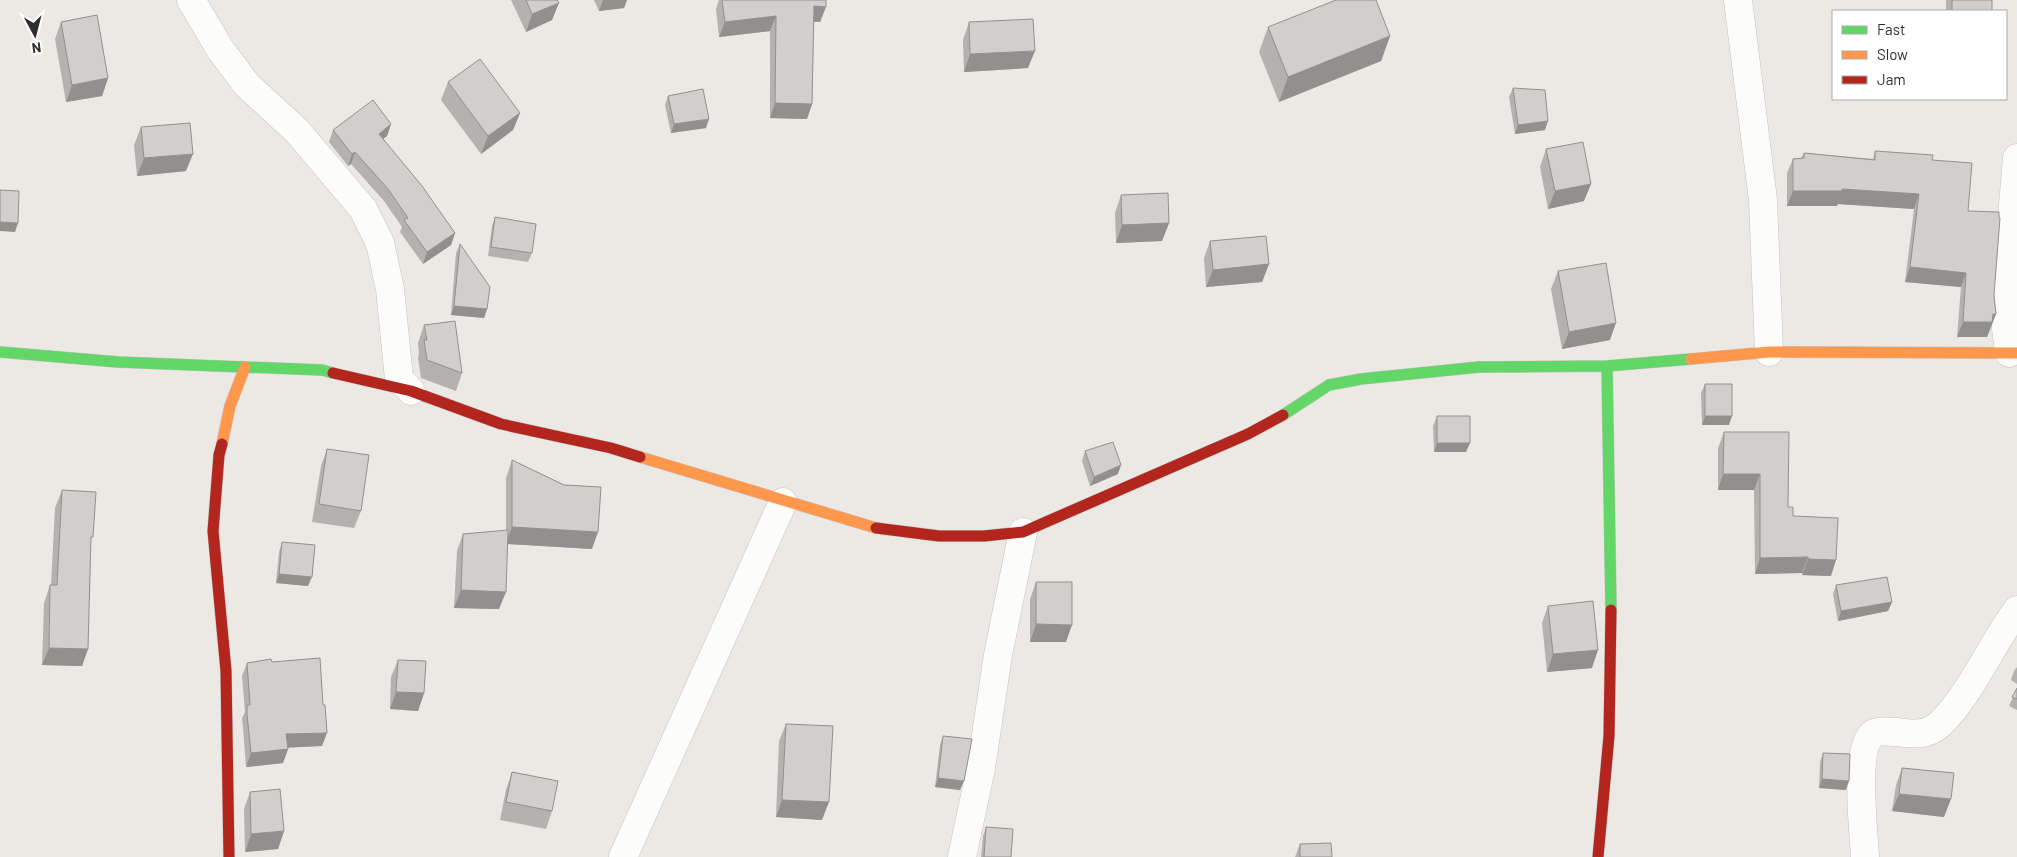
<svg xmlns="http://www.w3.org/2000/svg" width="2017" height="857" font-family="Barlow,sans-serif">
<rect width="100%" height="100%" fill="#ece8e4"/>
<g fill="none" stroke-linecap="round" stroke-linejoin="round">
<defs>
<path id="street" d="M191 0 220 49 247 85 297 131 363 209 380 243 390 289 399 379 411 391
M1738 0 1763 200 1769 352
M2009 353 2004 311 2017 158
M623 857 783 502
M962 857 981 768 998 655 1023 532
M1865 857C1864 834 1853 747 1874 733 1880 730 1890 732 1897 732 1913 734 1927 736 1940 724 1972 692 1990 647 2017 610"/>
<path id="fast" d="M0 352 118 362 322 370 333 373
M1607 366 1611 610
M1283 415 1329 385 1361 379 1479 367 1607 366 1691 359"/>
<path id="slow" d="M1691 359 1769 352 2017 353
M222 444 230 406 245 367
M640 457 876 528"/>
<path id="jam" d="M333 373 411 391 501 424 611 448 640 457
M222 444 219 455 213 531 226 671 229 857
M876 528 939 536H984L1023 532 1248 434 1283 415
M1598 857 1609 736 1611 610"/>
</defs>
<!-- street casing -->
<use href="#street" stroke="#c5c4c5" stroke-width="29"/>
<!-- fast casing -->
<use href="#fast" stroke="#c5c4c5" stroke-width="12"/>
<!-- slow casing -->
<use href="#slow" stroke="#c5c4c5" stroke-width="12"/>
<!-- jam casing -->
<use href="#jam" stroke="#c5c4c5" stroke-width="12"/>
<!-- street -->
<use href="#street" stroke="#fcfcfb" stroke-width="28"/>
<!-- fast -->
<use href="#fast" stroke="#63d668" stroke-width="11"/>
<!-- slow -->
<use href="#slow" stroke="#ff974d" stroke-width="11"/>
<!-- jam -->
<use href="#jam" stroke="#b3261e" stroke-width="11"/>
</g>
<!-- wall -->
<path fill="#b4b1af" d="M511 0H557L552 20 526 32Z
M594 0H627L624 8 599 11Z
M719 0H826L820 22H814L812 104 807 119 770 118V31L719 37 716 9Z
M1946 0H1992V11H1946Z
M61 22 108 78 102 96 66 102 55 39Z
M969 22 1028 68 964 72 963 40Z
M1268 27 1390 36 1381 61 1279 102 1259 52Z
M448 82 520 113 513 130 481 154 441 100Z
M1513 88 1545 130 1515 134 1509 97Z
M668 96 706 128 671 133 665 105Z
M391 124 387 136 383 139 455 233 451 245 423 264 400 232 402 227 384 201 351 164 348 166 329 142 333 130Z
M141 127 186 171 137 176 134 145Z
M1546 149 1584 201 1548 209 1540 167Z
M1875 151 1932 160 1968 211 1994 295 1996 314 1987 337H1957L1961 287 1905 282 1914 209 1838 204 1837 206H1787V173L1793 159 1801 158 1804 153 1873 159Z
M1121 195 1169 223 1162 241 1116 243 1115 213Z
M495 217 532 253 528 262 488 256 492 226Z
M1210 241 1269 264 1262 282 1206 287 1204 258Z
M460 244 487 309 484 318 451 315 456 253Z
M1558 271 1610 340 1562 349 1551 289Z
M424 325 462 373 456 391 421 378 418 358 419 354 418 343Z
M1705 384 1729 425H1702L1701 393Z
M1437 416 1466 452H1434L1433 426Z
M1724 432 1788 507 1831 576 1802 575V573L1755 574 1754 490H1718V448Z
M327 449 361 511 354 528 312 522 321 466Z
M1085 451 1118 474 1090 486 1082 461Z
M512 460 592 549 508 544 499 609 454 608 457 551 463 534 506 531V478Z
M62 490 90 545 88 649 82 666 42 665 44 603 50 585H51L55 508Z
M282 542 308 586 276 583 279 552Z
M1036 582 1066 642H1030V599Z
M1836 585 1892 602 1888 611 1838 621 1833 594Z
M1548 606 1592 668 1547 672 1542 623Z
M398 660 424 693 418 711 390 709 391 677Z
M272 662 322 746 288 747V749L283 763 246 767 243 728 242 718 245 712 242 676 247 663Z
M2017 667V684L2011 680 2014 671Z
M2017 688V710L2009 706Z
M786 724 822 820 776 817 779 741Z
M943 736 960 790 935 787 940 745Z
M1823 753 1846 790 1819 788 1820 762Z
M1902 768 1944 817 1892 811 1896 785Z
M512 772 552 811 546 829 500 820 506 790Z
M250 792 284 831 278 849 245 852 244 809Z
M986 827 1011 857H981L983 836Z
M1300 844 1332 857H1295Z"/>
<!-- shaded-wall -->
<path fill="#92908e" d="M603 0H627L624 8 599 11Z
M559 3 552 20 526 32 532 14Z
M814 6 826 7 820 22 809 21Z
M776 16 770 31 719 37 725 22Z
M1390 36 1381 61 1279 102 1288 77Z
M1035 51 1028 68 964 72 970 54Z
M108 78 102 96 66 102 72 85Z
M775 103 812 104 807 119 770 118Z
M520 113 513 130 481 154 488 136Z
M709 119 706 128 671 133 674 124Z
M1548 121 1545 130 1515 134 1518 125Z
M391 124 387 136 374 146 379 134Z
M355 152 351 164 348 166 352 154Z
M193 154 186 171 137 176 144 158Z
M1591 184 1584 201 1548 209 1555 191Z
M1842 189 1919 194 1914 209 1838 204 1837 206H1787L1793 191Z
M0 222 18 223 15 232 0 231Z
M1169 223 1162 241 1116 243 1122 225Z
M455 233 451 245 423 264 427 252Z
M1269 264 1262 282 1206 287 1213 270Z
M1910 267 1966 273 1961 287 1905 282Z
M454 306 487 309 484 318 451 315Z
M1993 314H1996L1987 337H1957L1963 322Z
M1616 323 1610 340 1562 349 1569 332Z
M1705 416H1732L1729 425H1702Z
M1437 443H1470L1466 452H1434Z
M1121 465 1118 474 1090 486 1094 477Z
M1723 474H1760L1754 490H1718Z
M512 527 598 532 592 549 506 544Z
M1808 557 1802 573 1755 574 1760 558Z
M1808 559 1836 560 1831 576 1802 575Z
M279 574 312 577 308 586 276 583Z
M461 590 506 592 499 609 454 608Z
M1892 602 1888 611 1838 621 1841 611Z
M1036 624 1072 625 1066 642H1030Z
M49 648 88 649 82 666 42 665Z
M1598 650 1592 668 1547 672 1553 654Z
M396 692 424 693 418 711 390 709Z
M327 733 322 746 281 748 286 734Z
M288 749 283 763 246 767 251 753Z
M938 778 964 781 960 790 935 787Z
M1822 779 1849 781 1846 790 1819 788Z
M1899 794 1951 799 1944 817 1892 811Z
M782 800 829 802 822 820 776 817Z
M284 831 278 849 245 852 251 834Z"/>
<!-- building -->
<path fill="#d1cecb" stroke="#92908e" d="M526 0H557L559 3 532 14Z
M722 0H826V7L814 6 812 104 775 103 776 16 725 22Z
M1336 0H1376L1390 36 1288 77 1268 27Z
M1952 0H1992V11H1952Z
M97 15 108 78 72 85 61 22Z
M1033 19 1035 51 970 54 969 22Z
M480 59 520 113 488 136 448 82Z
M1513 88 1545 90 1548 121 1518 125Z
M703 89 709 119 674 124 668 96Z
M373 100 391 124 379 134 422 186 455 233 427 252 404 220 408 218 388 189 355 152 352 154 333 130Z
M190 123 193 154 144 158 141 127Z
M1583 142 1591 184 1555 191 1546 149Z
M1875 151 1933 155 1932 160 1972 163 1968 211 1999 212V218H2000L1994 295 1996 314H1993L1992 322H1963L1966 273 1910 267 1919 194 1842 189V191H1793V159L1804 158V153L1875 160Z
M0 190 19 191 18 223 0 222Z
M1168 193 1169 223 1122 225 1121 195Z
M495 217 536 224 532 253 491 247Z
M1266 236 1269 264 1213 270 1210 241Z
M460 244 490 287 487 309 454 306Z
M1606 263 1616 323 1569 332 1558 271Z
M455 321 462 373 427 360 424 340H427L424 325Z
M1705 384H1732V416H1705Z
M1437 416H1470V443H1437Z
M1724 432H1789L1788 507H1793V516L1838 518 1836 560 1808 559V557L1760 558V474H1723Z
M1113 442 1121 465 1094 477 1085 451Z
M327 449 369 455 361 511 319 504Z
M512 460 564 485 601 487 598 532 512 527Z
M62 490 96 492 93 537H91L88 649 49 648 50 585H57Z
M508 530 506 592 461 590 463 534Z
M282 542 315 545 312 577 279 574Z
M1887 577 1892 602 1841 611 1836 585Z
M1036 582H1072V625L1036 624Z
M1593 601 1598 650 1553 654 1548 606Z
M320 658 323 705H325L327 733 286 734 288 749 251 753 247 715V705H250L247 663 271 659 272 662Z
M398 660 426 661 424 693 396 692Z
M2017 688V699L2012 697Z
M786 724 833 726 829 802 782 800Z
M943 736 972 739 964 781 938 778Z
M1823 753 1850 754 1849 781 1822 779Z
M1902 768 1954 773 1951 799 1899 794Z
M512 772 558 781 552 811 506 802Z
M280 789 284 831 251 834 250 792Z
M986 827 1013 829 1011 857H984Z
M1331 843 1332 857H1300V844Z"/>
<!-- legend -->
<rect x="1832" y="10" width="175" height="90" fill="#ffffff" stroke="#ababab"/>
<rect x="1842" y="26" width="25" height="8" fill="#63d668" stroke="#ababab"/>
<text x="1877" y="35" font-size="15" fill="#2e2e2e">Fast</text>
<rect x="1842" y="51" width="25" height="8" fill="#ff974d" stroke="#ababab"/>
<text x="1877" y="60" font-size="15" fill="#2e2e2e">Slow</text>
<rect x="1842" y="76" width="25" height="8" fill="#b3261e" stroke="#ababab"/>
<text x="1877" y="85" font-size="15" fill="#2e2e2e">Jam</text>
<!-- north arrow -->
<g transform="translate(35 35) rotate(173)" stroke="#ffffff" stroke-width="4" paint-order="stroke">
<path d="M0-4L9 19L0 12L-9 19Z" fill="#2e2e2e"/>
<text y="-8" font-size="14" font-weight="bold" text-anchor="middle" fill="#2e2e2e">N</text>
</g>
</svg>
